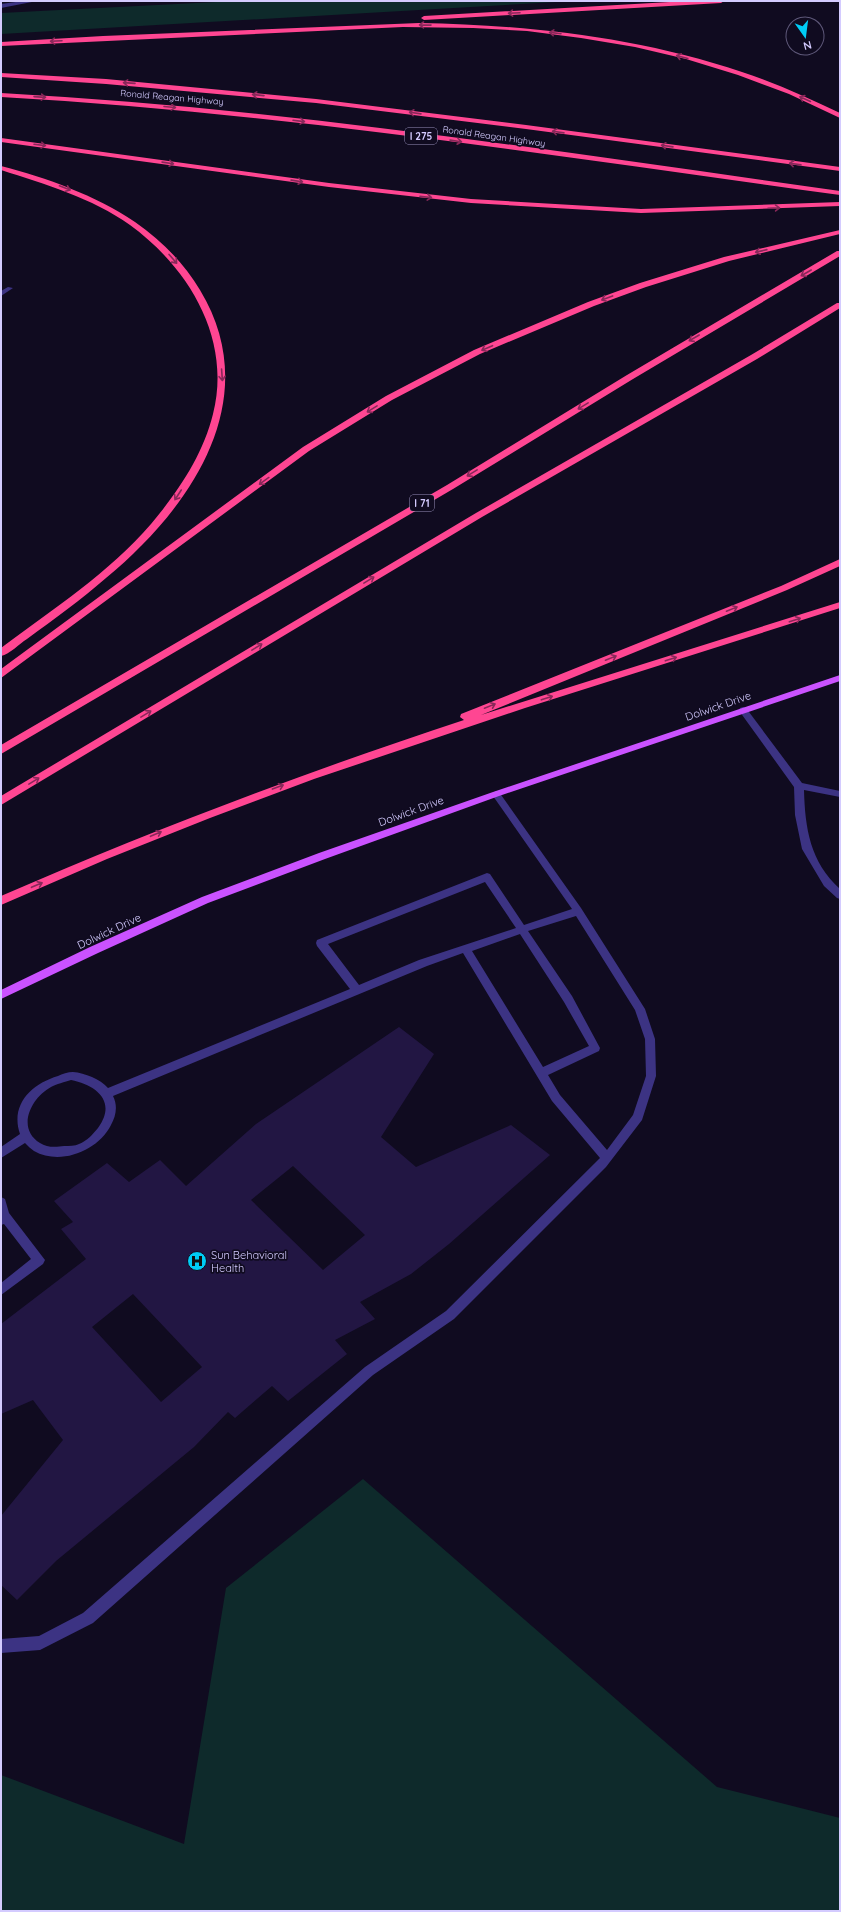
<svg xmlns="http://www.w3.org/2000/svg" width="841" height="1912" font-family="Quicksand,sans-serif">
<rect width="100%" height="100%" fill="#100b20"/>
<!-- green -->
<path fill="#0e2a2b" d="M236 1H574L1 34V13Z
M363 1479 717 1787 840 1818V1911H1V1775L184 1844 226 1588Z"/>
<!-- building -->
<path fill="#221643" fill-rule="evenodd" d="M399 1027 434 1054 381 1137 416 1167 511 1125 550 1155 449 1244 411 1274 360 1302 375 1319 335 1340 347 1354 288 1401 272 1386 235 1418 228 1412 194 1447 56 1561 17 1600 1 1585V1516L63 1440 33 1400 1 1414V1324L86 1259 61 1229 73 1222 54 1201 107 1163 129 1182 160 1160 186 1186 256 1124ZM293 1166 365 1235 323 1270 251 1200ZM133 1294 202 1367 161 1402 92 1327Z"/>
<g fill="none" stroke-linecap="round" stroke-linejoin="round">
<!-- minor -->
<path fill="#3c3383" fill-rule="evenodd" d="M23 1H37L1 8V4Z
M8 287 13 288 1 296V291Z
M743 707 746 708 802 783 840 791V797L804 790C805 828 810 862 840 889V899L837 898 824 886 802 849 795 815 794 787 740 712 739 710 740 708Z
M496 791 499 792 581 908 645 1009 655 1039 656 1076 642 1120 606 1167 454 1319 373 1375 93 1623 40 1650 1 1653V1639L39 1636 83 1613 365 1367 446 1311 600 1158 552 1101 463 953 427 966 113 1096C118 1106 116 1116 111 1125 98 1151 60 1166 34 1151 31 1149 28 1146 25 1143L1 1158V1147L20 1134C10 1105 31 1084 58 1076 62 1074 68 1072 73 1072 85 1073 100 1079 108 1088L350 989 317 946 316 943 317 940 487 873 490 874 524 925 572 909 493 796 491 794ZM485 882 516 928 419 960 359 985 328 944ZM576 916 635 1010 645 1039 646 1076 633 1115 607 1150 560 1095 548 1075 599 1051 600 1048 572 996 528 931ZM520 934 564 1002 589 1046 543 1067 472 951ZM71 1080C97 1085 117 1102 98 1128 93 1134 87 1141 79 1144 75 1146 69 1146 64 1146 57 1147 47 1148 40 1143 16 1128 31 1098 51 1087 56 1084 65 1082 71 1080Z
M1 1197 5 1199 9 1213 45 1260 43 1264 1 1295V1283L31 1259 4 1224 1 1225Z"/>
<!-- major -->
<path fill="#ca52ff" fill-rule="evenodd" d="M840 675V681L499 796 325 859 208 903 98 953 1 999V990L90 947 202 897 319 853 493 792Z"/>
<!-- highway -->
<path fill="#ff4692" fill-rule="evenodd" d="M687 1H724L721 3 424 20 421 18 424 16Z
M419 23C529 25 637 37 742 72 776 83 808 98 840 113V118L789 94 738 75 686 59 635 47 581 38 527 31 473 28 403 27 1 46V42L103 36Z
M1 73 106 79 316 99 526 125 840 167V171L526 129 316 103 106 84 1 77Z
M1 93C282 108 561 152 840 191V195C561 157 282 113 1 97Z
M1 138 329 183 471 199 641 209 840 202V206L641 213 471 203 329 187 1 142Z
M1 166C47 178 95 195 135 222 161 240 184 263 200 290 266 399 191 508 106 578 81 600 54 619 27 639 19 644 10 654 1 656V648C53 609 109 573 151 524 178 492 203 455 213 414 232 339 189 268 130 225 92 198 45 184 1 170Z
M840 230V234L729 261 646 287 594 306 480 354 392 400 309 451 1 678V669L303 447 386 396 474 350 588 302 640 283 724 257Z
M837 251H840V256L633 379 453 489 1 754V745L447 485 627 375Z
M837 303H840V308L757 359 482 517 1 805V796L476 513 751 355Z
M840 559V566L787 590 481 715 840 602V608L525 708 314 779 210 818 107 859 1 905V896C152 830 306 772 464 720L460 717 461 714 781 586Z"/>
</g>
<!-- one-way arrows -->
<defs><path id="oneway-shaft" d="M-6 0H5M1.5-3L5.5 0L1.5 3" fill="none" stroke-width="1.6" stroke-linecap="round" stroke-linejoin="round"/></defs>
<g stroke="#882859">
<use href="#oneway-shaft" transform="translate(514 13) rotate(177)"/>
<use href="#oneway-shaft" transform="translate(425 25) rotate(-179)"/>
<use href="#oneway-shaft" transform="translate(555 33) rotate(-173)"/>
<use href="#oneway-shaft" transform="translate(56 41) rotate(177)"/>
<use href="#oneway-shaft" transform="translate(682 57) rotate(-165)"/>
<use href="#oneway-shaft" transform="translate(129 83) rotate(-176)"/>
<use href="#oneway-shaft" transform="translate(258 95) rotate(-174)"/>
<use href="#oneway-shaft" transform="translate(40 97) rotate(4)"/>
<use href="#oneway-shaft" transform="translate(805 99) rotate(-156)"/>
<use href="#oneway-shaft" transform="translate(170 107) rotate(5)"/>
<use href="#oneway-shaft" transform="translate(415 113) rotate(-172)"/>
<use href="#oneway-shaft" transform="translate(299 121) rotate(7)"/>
<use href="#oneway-shaft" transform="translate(558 132) rotate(-172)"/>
<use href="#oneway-shaft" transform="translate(456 141) rotate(8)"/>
<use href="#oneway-shaft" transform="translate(40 145) rotate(7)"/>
<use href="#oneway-shaft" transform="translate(667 146) rotate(-172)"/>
<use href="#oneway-shaft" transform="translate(168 163) rotate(8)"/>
<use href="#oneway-shaft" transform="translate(795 164) rotate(-172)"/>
<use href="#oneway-shaft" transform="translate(297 181) rotate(8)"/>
<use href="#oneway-shaft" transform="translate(65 188) rotate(21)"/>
<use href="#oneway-shaft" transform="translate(426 197) rotate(6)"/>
<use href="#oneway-shaft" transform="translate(774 208) rotate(-2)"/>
<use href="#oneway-shaft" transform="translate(761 251) rotate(167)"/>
<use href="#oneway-shaft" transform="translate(173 259) rotate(49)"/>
<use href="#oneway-shaft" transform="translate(806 273) rotate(150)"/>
<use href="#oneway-shaft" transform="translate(607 298) rotate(160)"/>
<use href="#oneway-shaft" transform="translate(694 338) rotate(150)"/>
<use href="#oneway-shaft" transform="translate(487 348) rotate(157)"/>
<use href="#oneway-shaft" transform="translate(222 375) rotate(86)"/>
<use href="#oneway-shaft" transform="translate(583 406) rotate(149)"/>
<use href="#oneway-shaft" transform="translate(372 409) rotate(148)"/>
<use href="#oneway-shaft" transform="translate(472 473) rotate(149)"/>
<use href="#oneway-shaft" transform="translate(264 481) rotate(144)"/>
<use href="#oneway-shaft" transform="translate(178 495) rotate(123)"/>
<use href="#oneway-shaft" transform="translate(369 580) rotate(-31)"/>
<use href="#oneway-shaft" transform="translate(732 609) rotate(-22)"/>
<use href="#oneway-shaft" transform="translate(795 620) rotate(-18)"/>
<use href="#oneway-shaft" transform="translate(257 647) rotate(-31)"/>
<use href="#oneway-shaft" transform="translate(611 658) rotate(-22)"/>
<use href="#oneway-shaft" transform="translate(671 659) rotate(-18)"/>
<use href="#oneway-shaft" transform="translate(547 698) rotate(-18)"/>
<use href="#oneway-shaft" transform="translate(490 706) rotate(-22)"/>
<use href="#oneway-shaft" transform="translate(146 714) rotate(-31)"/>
<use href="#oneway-shaft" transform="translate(34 781) rotate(-31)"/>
<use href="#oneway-shaft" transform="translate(278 787) rotate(-20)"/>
<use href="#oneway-shaft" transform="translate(156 834) rotate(-23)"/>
<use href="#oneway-shaft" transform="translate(37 885) rotate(-23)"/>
</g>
<!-- icons -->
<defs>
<symbol id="hospital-disc" viewBox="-11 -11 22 22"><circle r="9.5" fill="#00ccf6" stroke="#100b20"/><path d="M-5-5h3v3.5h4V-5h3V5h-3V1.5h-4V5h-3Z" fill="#111"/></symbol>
</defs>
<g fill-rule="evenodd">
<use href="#hospital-disc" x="186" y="1250" width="22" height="22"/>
</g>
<g text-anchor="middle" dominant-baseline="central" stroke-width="3.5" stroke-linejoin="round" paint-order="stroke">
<!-- far-street labels -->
<g font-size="9" fill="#d4cbff" stroke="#100b20">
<text transform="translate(172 97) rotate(5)">Ronald Reagan Highway</text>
<text transform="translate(494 136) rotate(8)">Ronald Reagan Highway</text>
</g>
<!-- shield labels -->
<g fill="#100b20" stroke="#9991bc" stroke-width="1">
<rect x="405" y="128" width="32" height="16" rx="3"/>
<rect x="410" y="495" width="24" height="16" rx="3"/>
</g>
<g font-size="10" font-weight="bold" fill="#d4cbff">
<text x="421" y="136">I 275</text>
<text x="422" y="503">I 71</text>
</g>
<!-- street labels -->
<g font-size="11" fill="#d4cbff" stroke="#100b20">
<text transform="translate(718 706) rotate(-19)">Dolwick Drive</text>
<text transform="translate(411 811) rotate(-20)">Dolwick Drive</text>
<text transform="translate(109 931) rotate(-25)">Dolwick Drive</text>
</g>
<!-- poi labels -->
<g font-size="11" fill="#d4cbff" stroke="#100b20" text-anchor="start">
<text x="211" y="1255">Sun Behavioral<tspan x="211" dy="13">Health</tspan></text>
</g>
</g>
<!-- border -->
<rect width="841" height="1912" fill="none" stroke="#d4cbff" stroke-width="4"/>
<!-- north arrow -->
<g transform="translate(805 36) rotate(166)"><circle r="19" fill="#100b20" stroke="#5e5879"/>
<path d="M0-3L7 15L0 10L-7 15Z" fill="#00ccf6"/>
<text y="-6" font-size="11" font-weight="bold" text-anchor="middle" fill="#d4cbff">N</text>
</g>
</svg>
